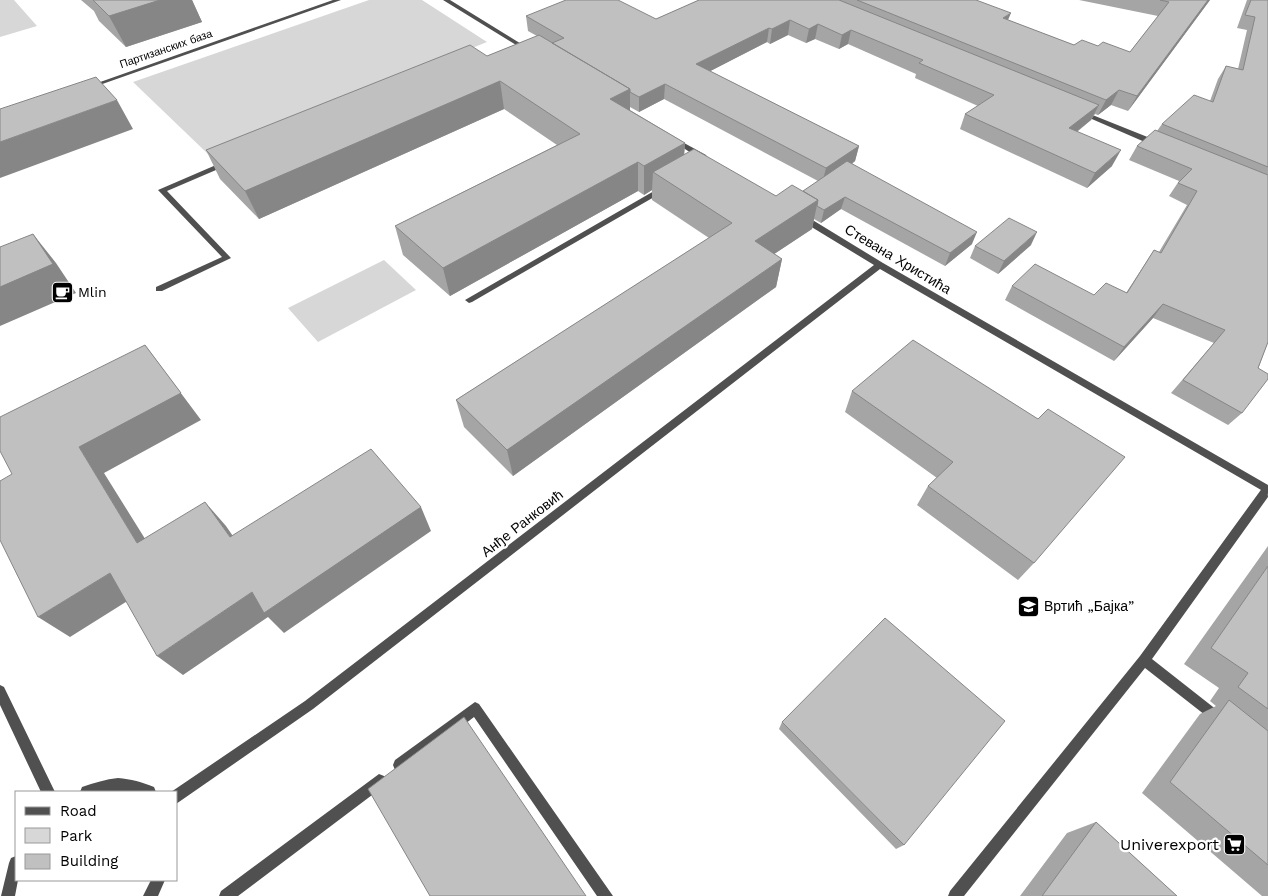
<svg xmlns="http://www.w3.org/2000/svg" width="1268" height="896" font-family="'Work Sans',sans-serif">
<rect width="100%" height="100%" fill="#fff"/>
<!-- green -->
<path fill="#d7d7d7" d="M0 0H14L37 26 0 37Z
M369 0H422L487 42 208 154 133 82Z
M384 260 416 290 318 342 288 308Z"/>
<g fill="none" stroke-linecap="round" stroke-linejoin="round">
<!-- lane -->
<path fill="#505050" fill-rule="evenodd" d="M223 162 230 164 167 191 231 258 162 291H156V287L222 257 158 190Z
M661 187H664L668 189 472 302 469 303 465 300Z
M1267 486 1268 497 1152 659 1222 714 1224 718 1222 722 1218 724 1214 722 1145 668 964 896H948L950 891 1140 656 1263 487Z
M475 702 479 704 613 896H597L474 717 405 770 400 772 395 770 393 765 395 760Z
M379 774 384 776 386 781 384 786 238 896H219L221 891Z"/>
<!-- street -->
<path fill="#505050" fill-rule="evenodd" d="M333 0H341L91 88 86 87Z
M443 0H450L531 50 526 51Z
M1080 110 1160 142 1161 144 1154 146 1078 113 1077 112Z
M675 138 706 155 707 157 700 159 673 141 671 140Z
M800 216H806L883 263 1268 485V494L880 269 313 709 176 804V792H171L305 701 874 265 800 220Z
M0 685 4 687 55 792H41L0 705Z
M118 778C131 779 142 782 154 787L156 792H80L82 787C94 783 106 779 118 778Z
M16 856V880H18L15 896H1L9 863 11 858Z
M151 880H165L158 896H143Z"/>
</g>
<!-- wall -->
<path fill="#a5a5a5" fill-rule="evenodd" d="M81 0H192L202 22 126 47 99 21 94 11Z
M699 0H976L1008 20 1074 45 1098 46 1130 52 1158 16 1079 0H1210L1128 111 1111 105 1098 115 1095 114 1091 120 1077 132 1112 166 1087 188 960 129 965 114 978 106 915 78 916 74 848 44 839 49 815 39 806 43 788 35 770 44 767 42 710 71 859 146 855 161 852 164 972 244 945 266 841 209 821 223 814 219 812 229 774 254 782 259 776 287 513 476 464 427 456 400 709 238 652 200V190L644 195 638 191 450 296 403 255 395 226 557 145 504 109 259 219 220 179 206 150 487 56 537 36 528 31 526 16 656 19ZM664 99 818 181 803 191 776 196 684 154 685 143 630 110V107L639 112Z
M1247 0H1268V342L1242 413 1228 425 1171 393 1214 343 1153 318 1114 361 1005 300 1012 286 1094 295 1126 293 1154 250 1159 252 1187 205 1169 196 1179 181 1129 160 1137 146 1157 131 1162 124 1210 101 1218 79 1226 66 1238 69 1247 30 1237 28Z
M1031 245 998 274 970 258 975 246Z
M852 391 1038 419 1034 563 1018 580 917 505 928 486 937 478 845 412Z
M1268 546V896H1262L1142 793 1200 714 1216 706 1210 701 1219 688 1184 664Z
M782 722 904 845 896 849 779 729Z
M1096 822 1177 896H1020L1067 833Z"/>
<!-- shaded-wall -->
<path fill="#868686" d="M160 0H192L202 22 126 47 109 16Z
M1208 0H1210L1128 111 1137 96Z
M1011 13 1005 27 1003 18Z
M790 20 788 35 770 44 772 29Z
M818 24 815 39 806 43 809 29Z
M769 28 767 42 695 79 696 64Z
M851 30 848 44 839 49 842 35Z
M500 81 504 109 259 219 245 191Z
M665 84 664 99 639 112V97Z
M630 89V117L610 99Z
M1119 90 1111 105 1098 115 1106 100Z
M117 100 133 129 0 178V142Z
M1099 105 1091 120 1062 143 1069 128Z
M685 143 683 172H653L652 190 644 195V166Z
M859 146 855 161 822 184 826 168Z
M1121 150 1112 166 1087 188 1095 173Z
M638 162V191L450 296 443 268Z
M845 197 841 209 821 223 824 210Z
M818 200 812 229 750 270 755 241Z
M977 232 972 244 945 266 950 253Z
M1037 232 1031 245 998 274 1004 261Z
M33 234 56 263 76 293 0 326V287Z
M782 259 776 287 513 476 507 450Z
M1163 304 1153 318 1114 361 1124 347Z
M145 345 201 420 104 473 162 566 137 543 79 447Z
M205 502 226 526 250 561 230 537Z
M421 507 431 531 284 633 268 617 183 675 157 656 252 592Z
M110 573 137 595 70 637 38 617Z"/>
<!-- building -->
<path fill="#c0c0c0" stroke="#868686" d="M93 0H160L109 16Z
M566 0H618L656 19 699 0H839L1099 105 1069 128 1121 150 1095 173 965 114 994 95 919 63 923 60 851 30 842 35 818 24 809 29 790 20 772 29 769 28 696 64 859 146 826 168 665 84 639 97 630 92V89L552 43 564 38 526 16Z
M857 0H976L1011 13 1003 18 1074 45 1082 40 1098 46 1103 42 1130 52 1169 2 1160 0H1208L1137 96 1119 90 1106 100Z
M1251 0H1268V167L1162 124 1194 95 1213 102 1226 66 1243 70 1255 17 1245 15Z
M539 35 630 89 610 99 685 143 644 166 638 162 443 268 395 226 580 134 500 81 245 191 206 150 470 45 487 56Z
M96 77 117 100 0 142V109Z
M1155 130 1268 175V342L1258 368 1268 374V379L1242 413 1183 380 1225 330 1163 304 1124 347 1012 286 1035 264 1094 295 1106 283 1127 293 1154 250 1161 253 1197 191 1178 183 1192 169 1137 146Z
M694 149 776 196 792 185 818 200 755 241 782 259 507 450 456 400 732 223 653 172Z
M847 161 977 232 950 253 845 197 824 210 817 206 818 200 803 191Z
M1009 218 1037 232 1004 261 975 246Z
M33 234 53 264 0 287V247Z
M913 340 1038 419 1048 409 1125 457 1034 563 928 486 953 462 852 391Z
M145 345 181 393 79 447 137 543 205 502 230 537 371 449 421 507 264 613 252 592 157 656 110 573 38 617 0 540V481L12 474 0 451V417Z
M1268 566V709L1238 687 1248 673 1211 648Z
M885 618 1005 721 904 845 782 722Z
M1229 700 1268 731V865L1170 782Z
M464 717 586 896H430L368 789Z
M1096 822 1177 896H1042Z"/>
<!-- icons -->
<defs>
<symbol id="cafe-square" viewBox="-11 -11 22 22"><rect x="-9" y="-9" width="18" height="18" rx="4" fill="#000" stroke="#fff"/><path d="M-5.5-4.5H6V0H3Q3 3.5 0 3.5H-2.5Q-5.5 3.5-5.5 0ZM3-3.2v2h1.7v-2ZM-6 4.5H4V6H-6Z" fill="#fff"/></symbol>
<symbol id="school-square" viewBox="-11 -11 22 22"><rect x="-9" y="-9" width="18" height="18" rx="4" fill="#000" stroke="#fff"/><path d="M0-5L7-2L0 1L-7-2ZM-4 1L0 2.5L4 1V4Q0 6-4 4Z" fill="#fff"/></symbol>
<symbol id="supermarket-square" viewBox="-11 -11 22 22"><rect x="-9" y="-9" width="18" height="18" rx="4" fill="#000" stroke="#fff"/><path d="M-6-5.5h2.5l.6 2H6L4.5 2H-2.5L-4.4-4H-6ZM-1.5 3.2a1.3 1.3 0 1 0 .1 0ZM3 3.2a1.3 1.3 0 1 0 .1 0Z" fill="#fff"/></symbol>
</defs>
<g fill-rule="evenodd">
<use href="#cafe-square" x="50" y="280" width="25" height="25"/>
<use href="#school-square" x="1016" y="594" width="25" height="25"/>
<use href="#supermarket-square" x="1222" y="832" width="25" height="25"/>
</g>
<g text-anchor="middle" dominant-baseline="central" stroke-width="4.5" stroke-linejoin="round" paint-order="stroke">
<!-- far-street labels -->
<g font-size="11" fill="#000" stroke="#fff">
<text transform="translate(166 49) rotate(-19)">Партизанских база</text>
</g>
<!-- street labels -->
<g font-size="14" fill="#000" stroke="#fff">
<text transform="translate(898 259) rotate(31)">Стевана Христића</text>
<text transform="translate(522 523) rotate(-38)">Анђе Ранковић</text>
</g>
<!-- poi labels -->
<g font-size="14" fill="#000" stroke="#fff" text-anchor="start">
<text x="78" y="292">Mlin</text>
<text x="1044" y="606">Вртић „Бајка”</text>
</g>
<!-- near-poi labels -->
<g font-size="16" fill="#000" stroke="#fff" text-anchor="end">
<text x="1219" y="844">Univerexport</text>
</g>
</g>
<!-- legend -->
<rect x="15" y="791" width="162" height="90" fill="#ffffff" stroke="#999999"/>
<rect x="25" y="807" width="25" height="8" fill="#505050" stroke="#999999"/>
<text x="60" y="816" font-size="15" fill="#000000">Road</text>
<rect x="25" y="828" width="25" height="15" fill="#d7d7d7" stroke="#999999"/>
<text x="60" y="841" font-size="15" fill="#000000">Park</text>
<rect x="25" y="854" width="25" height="15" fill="#c0c0c0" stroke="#999999"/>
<text x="60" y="866" font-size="15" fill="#000000">Building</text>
</svg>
